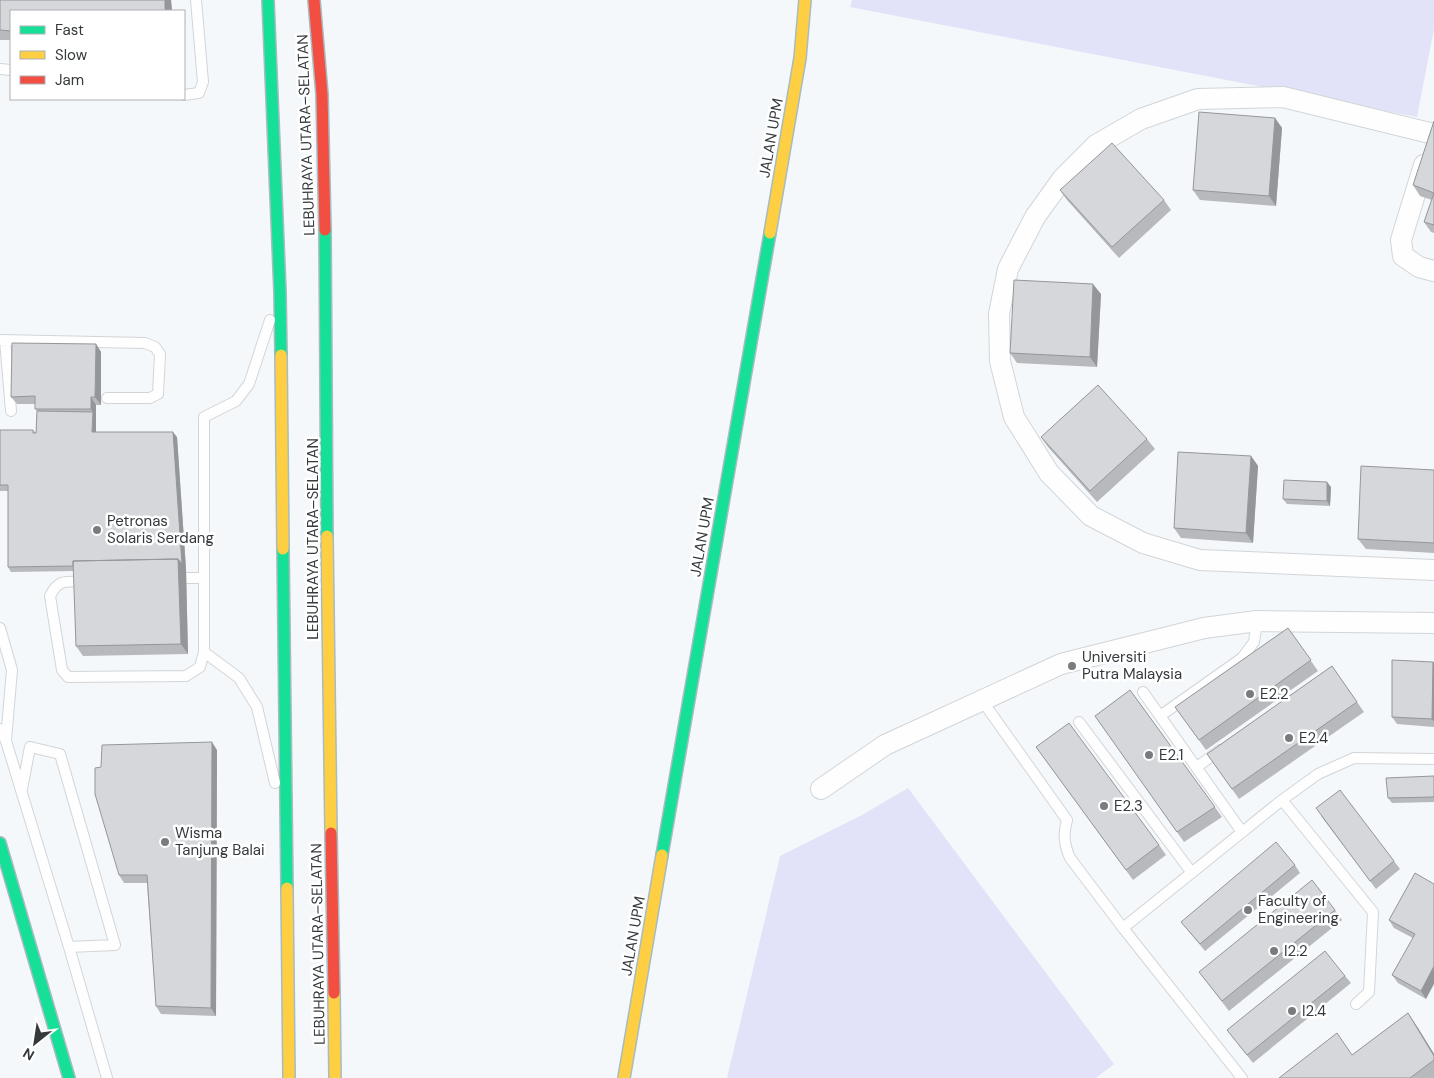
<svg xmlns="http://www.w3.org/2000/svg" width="1434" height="1078" font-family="'DM Sans',sans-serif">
<rect width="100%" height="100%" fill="#f5f8fb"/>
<!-- green -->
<path fill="#e2e2f8" d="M852 0H1434V29L1417 117 850 7Z
M908 788 1114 1064 1096 1078H727L780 856 862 815Z"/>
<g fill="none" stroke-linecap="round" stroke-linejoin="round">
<defs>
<path id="lane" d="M0 69 11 70
M184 95 199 93 203 82 196 0
M0 340 145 343 155 347 160 354 158 394 150 398H107
M5 340 11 411
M186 578H204
M81 582C64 581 58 580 50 596L62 670 68 677 186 676 200 667 204 652V417L236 401 249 384 270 320
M0 628 12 670 6 740
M204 652 239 678 257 707 275 783
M1143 692 1242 832
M981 699 1067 820C1063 835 1064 844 1070 858L1123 928 1242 1078
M1160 716 1242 658 1254 642 1257 621
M1079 722 1192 873
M0 729 6 741 69 947 107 1078
M1197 767 1220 750
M22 789 30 747 60 754 115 945 69 947
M1282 800 1373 912 1369 992 1356 1004
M1123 928 1282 800 1318 774 1354 758 1434 759"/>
<path id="street" d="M1434 134 1283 97 1198 99 1141 119 1096 145 1063 178 1035 217 1008 269 999 314 1000 361 1014 417 1049 473 1091 516 1143 543 1200 560 1434 570
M1424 165 1401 240 1403 256 1419 267 1434 271
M821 789 885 745 1061 664 1204 628 1257 621 1434 623"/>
<path id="fast" d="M268 0 280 292 281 355
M325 230 327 536
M283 549 287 888
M0 843 69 1078
M662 855 770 233"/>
<path id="slow" d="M770 233 800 58 805 0
M281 355 283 549
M327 536 331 833
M287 888 289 1078
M334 993 335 1078
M624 1078 662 855"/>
<path id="jam" d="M314 0 322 94 325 230
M331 833 334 993"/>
</defs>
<!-- lane casing -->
<use href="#lane" stroke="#d2d5d8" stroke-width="12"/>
<!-- street casing -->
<use href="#street" stroke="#d2d5d8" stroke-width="22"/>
<!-- fast casing -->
<use href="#fast" stroke="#a7bbc0" stroke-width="14"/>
<!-- slow casing -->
<use href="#slow" stroke="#a7bbc0" stroke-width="14"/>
<!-- jam casing -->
<use href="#jam" stroke="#a7bbc0" stroke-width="14"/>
<!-- lane -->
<use href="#lane" stroke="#fefefe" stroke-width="10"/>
<!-- street -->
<use href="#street" stroke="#fefefe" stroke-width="20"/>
<!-- fast -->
<use href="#fast" stroke="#16e098" stroke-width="11"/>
<!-- slow -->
<use href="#slow" stroke="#ffcf43" stroke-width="11"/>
<!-- jam -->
<use href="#jam" stroke="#f24e42" stroke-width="11"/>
</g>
<!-- wall -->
<path fill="#b7b9bc" d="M0 0H171L172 11H11V40H0Z
M1275 118 1282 128 1276 206 1200 200 1193 190Z
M1434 121V233L1431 232 1424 222 1432 200 1420 196 1413 185Z
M1060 190 1164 200 1171 210 1119 258 1067 200Z
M1101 294 1097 367 1017 363 1010 353Z
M96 344 101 352V405H96V432L177 437 186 569 188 654 83 656 76 646 74 571 11 572 8 567V491H0V430H33L36 433 37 411 35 409V404H17L11 397Z
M1041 437 1147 439 1155 449 1097 502 1048 447Z
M1251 456 1258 466 1253 543 1181 538 1174 528Z
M1434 470V553L1366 549 1358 539Z
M1331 487 1330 506 1287 504 1283 499Z
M1288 628 1318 671 1206 750 1175 707Z
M1434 662V727L1397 724 1392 717Z
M1332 666 1364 712 1239 799 1207 754Z
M1130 690 1222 817 1184 842 1095 716Z
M1036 747 1159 845 1166 855 1133 880Z
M217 750 216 1016 161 1014 156 1006 147 883H124L119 875Z
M1434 776V802L1392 803 1388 798Z
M1321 816 1394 861 1400 869 1376 889Z
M1295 865 1300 873 1205 951 1181 922Z
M1415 873 1426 999 1398 983 1392 975 1413 938 1394 928 1389 920Z
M1335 910 1342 920 1229 1011 1199 972Z
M1345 976 1351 983 1253 1063 1227 1030Z
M1408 1013 1418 1028 1434 1054V1078H1279L1352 1055Z"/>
<!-- shaded-wall -->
<path fill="#959699" d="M165 0H171L172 11H165Z
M1275 118 1282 128 1276 206 1269 196Z
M1093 284 1101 294 1097 367 1090 357Z
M96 344 101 352V405L95 397Z
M91 397 96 405V437L92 432 93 412 91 409Z
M173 432 177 437 186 569 188 654 181 644Z
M1251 456 1258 466 1253 543 1246 533Z
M1327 482 1331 487 1330 506 1327 501Z
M1433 662H1434V722L1432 719Z
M212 742 217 750 216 1016 211 1008Z
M1434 966V984L1426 999 1421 991Z
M1408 1013 1418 1028 1434 1054V1056Z"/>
<!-- building -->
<path fill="#d5d7db" stroke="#959699" d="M0 0H165V11H11V31L0 30Z
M1199 112 1275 118 1269 196 1193 190Z
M1434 121V225L1424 222 1434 193 1413 185Z
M1112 143 1164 200 1112 247 1060 190Z
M1014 280 1093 284 1090 357 1010 353Z
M12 343 96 344 95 397H91V409H35V396L11 397Z
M1098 385 1147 439 1090 491 1041 437Z
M37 411 93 412 92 432H173L182 564 178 559 73 561V566L8 567V485H0V430H33V433H36Z
M1178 452 1251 456 1246 533 1174 528Z
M1361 466 1434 470V543L1358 539Z
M1284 480 1327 482V501L1283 499Z
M178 559 181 644 76 646 73 561Z
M1288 628 1311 660 1199 740 1175 707Z
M1392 660 1433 662 1432 719 1392 717Z
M1332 666 1357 702 1232 789 1207 754Z
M1130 690 1215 807 1177 832 1095 716Z
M1069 723 1159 845 1126 870 1036 747Z
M212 742 211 1008 156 1006 147 875H119L95 794V768L101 767 102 745Z
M1434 776V797L1388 798 1386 778Z
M1340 790 1394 861 1370 881 1316 808Z
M1276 842 1295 865 1200 944 1181 922Z
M1415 873 1434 884V966L1421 991 1392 975 1415 934 1389 920Z
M1312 880 1335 910 1222 1001 1199 972Z
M1325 951 1345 976 1247 1055 1227 1030Z
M1408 1013 1434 1056V1060L1410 1078H1279L1337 1033 1352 1055Z"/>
<!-- markers -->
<g fill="#787c7f" stroke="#fff" stroke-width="2">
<circle cx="97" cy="530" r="5"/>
<circle cx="1072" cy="666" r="5"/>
<circle cx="1250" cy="694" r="5"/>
<circle cx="1289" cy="738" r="5"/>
<circle cx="1149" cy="755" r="5"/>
<circle cx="1104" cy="806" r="5"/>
<circle cx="165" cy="842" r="5"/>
<circle cx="1248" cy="910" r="5"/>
<circle cx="1274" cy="951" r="5"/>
<circle cx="1292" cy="1011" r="5"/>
</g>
<g text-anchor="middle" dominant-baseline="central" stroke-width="5" stroke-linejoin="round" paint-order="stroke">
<!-- street labels -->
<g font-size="15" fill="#34393c" stroke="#fff">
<text transform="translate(306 135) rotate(-92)">LEBUHRAYA UTARA–SELATAN</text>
<text transform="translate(771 138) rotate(-80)">JALAN UPM</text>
<text transform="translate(702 537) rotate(-80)">JALAN UPM</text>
<text transform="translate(313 539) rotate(-90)">LEBUHRAYA UTARA–SELATAN</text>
<text transform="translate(633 936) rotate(-80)">JALAN UPM</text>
<text transform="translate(318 944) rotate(-91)">LEBUHRAYA UTARA–SELATAN</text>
</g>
<!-- poi labels -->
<g font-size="15" fill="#34393c" stroke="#fff" text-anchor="start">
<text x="107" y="521">Petronas<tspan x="107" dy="17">Solaris Serdang</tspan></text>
<text x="1082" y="657">Universiti<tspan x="1082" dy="17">Putra Malaysia</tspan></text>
<text x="1260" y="694">E2.2</text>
<text x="1299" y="738">E2.4</text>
<text x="1159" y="755">E2.1</text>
<text x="1114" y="806">E2.3</text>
<text x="175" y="833">Wisma<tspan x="175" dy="17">Tanjung Balai</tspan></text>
<text x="1258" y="901">Faculty of<tspan x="1258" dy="17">Engineering</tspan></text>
<text x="1284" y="951">I2.2</text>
<text x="1302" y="1011">I2.4</text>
</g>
</g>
<!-- legend -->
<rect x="10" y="10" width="175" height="90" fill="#ffffff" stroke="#aeb0b1"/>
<rect x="20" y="26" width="25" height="8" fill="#16e098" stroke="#aeb0b1"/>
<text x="55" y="35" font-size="15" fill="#34393c">Fast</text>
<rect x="20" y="51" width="25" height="8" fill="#ffcf43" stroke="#aeb0b1"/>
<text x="55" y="60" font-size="15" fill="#34393c">Slow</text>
<rect x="20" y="76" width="25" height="8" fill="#f24e42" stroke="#aeb0b1"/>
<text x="55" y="85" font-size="15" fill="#34393c">Jam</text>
<!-- north arrow -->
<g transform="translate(35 1043) rotate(210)" stroke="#ffffff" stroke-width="4" paint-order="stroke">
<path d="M0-4L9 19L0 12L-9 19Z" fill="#34393c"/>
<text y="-8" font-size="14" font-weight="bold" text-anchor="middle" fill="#34393c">N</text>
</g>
</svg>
